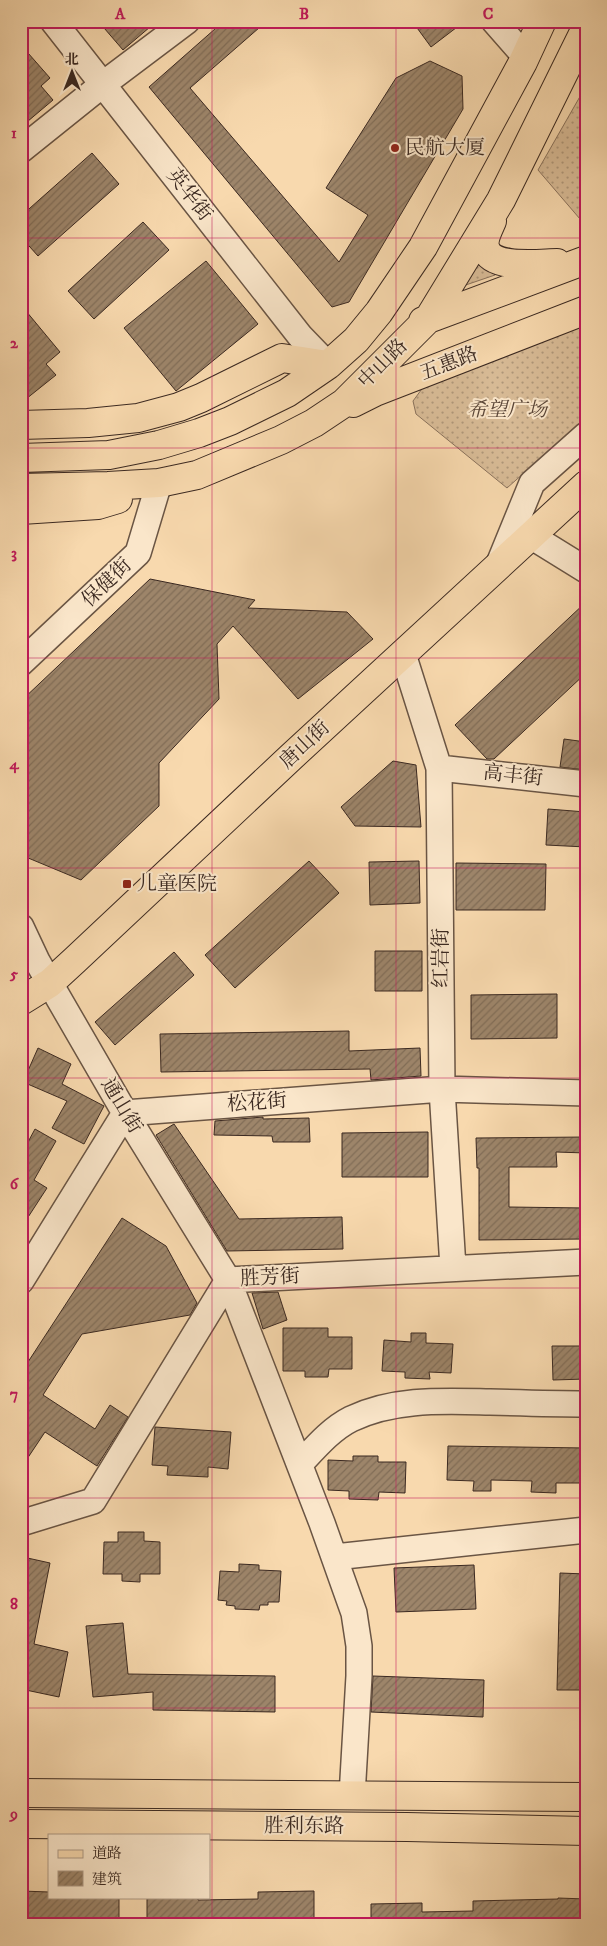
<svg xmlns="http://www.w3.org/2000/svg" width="607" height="1946" font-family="'IM FELL DW Pica','Noto Serif SC',serif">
<defs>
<pattern id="grass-dots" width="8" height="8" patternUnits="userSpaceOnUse" patternTransform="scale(1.25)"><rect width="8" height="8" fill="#d8bb96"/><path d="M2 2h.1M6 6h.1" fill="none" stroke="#b0987a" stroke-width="1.8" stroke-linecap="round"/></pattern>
<pattern id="building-hatch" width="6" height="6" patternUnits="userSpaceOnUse" patternTransform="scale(1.25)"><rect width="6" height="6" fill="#9d856a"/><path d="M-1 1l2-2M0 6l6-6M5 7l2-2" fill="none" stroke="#816d57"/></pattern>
</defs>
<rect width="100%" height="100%" fill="#f8d9ae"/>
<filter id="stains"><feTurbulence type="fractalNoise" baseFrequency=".004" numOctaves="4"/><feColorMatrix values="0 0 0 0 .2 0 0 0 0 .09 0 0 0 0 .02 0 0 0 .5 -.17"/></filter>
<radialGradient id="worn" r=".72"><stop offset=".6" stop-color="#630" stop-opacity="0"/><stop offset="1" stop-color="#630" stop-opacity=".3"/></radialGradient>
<!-- grass -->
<path fill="url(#grass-dots)" stroke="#8a725c" d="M586 86V217L580 219 538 170Z
M474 252 491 266 495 275 454 289Z
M586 317V418L507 488 416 414 413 401 427 382Z"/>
<!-- building -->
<path fill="url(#building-hatch)" stroke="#3b2921" d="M98 21H157L123 50Z
M224 21H267L190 88 339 262 368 215 326 188 396 78 430 61 462 76 463 109 349 302 332 307 149 87Z
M412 21H465L431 47Z
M21 45 50 78 41 86 53 100 21 127Z
M92 153 119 184 38 256 21 237V216Z
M143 222 169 250 94 319 68 291Z
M206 261 258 324 176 391 124 328Z
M21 305 60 352 46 364 56 375 21 403Z
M150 579 255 600 248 608 347 612 373 639 298 699 233 626 217 644 219 699 159 763V806L81 880 21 855V701Z
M586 602V673L494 759H487L455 725Z
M564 739 586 742V770L560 767Z
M393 761 416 765 421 827 355 826 341 807Z
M548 809 586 812V847L546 845Z
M309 861 339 893 235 988 205 955Z
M419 861 420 903 370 905 369 862Z
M456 863 546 864 545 910H456Z
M375 951H422V991H375Z
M174 952 194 975 115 1045 95 1022Z
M557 994V1038L471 1039V995Z
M349 1031V1051L420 1048 421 1076 371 1080 370 1069 161 1072 160 1034Z
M38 1048 71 1064 62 1084 104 1106 84 1144 52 1128 67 1101 23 1082Z
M263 1117V1119L309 1118 310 1142H273L272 1136 214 1135 215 1121Z
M174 1124 239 1219 342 1217 343 1249 227 1251 156 1135Z
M35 1129 56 1141 34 1180 47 1188 21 1228V1155Z
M428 1132V1177H342V1133Z
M586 1137V1153L556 1152 557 1167H509V1207L586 1208V1239L479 1240V1168H477L476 1138Z
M122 1218 166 1246 197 1303 190 1315 82 1334 43 1395 95 1429 110 1405 128 1417 97 1466 45 1432 21 1468V1362L26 1365Z
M278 1292 287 1320 263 1329 252 1293Z
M283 1328H328V1337H352V1369H329L328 1377H305V1371H283Z
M411 1333H426V1343L453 1344 451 1373 429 1372 430 1379 405 1378V1372L382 1371 384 1340 411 1342Z
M552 1346H586V1379L553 1380Z
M155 1427 231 1432 228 1469 208 1467V1477L167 1475 168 1466 152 1465Z
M448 1446 586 1448V1483H556V1493L531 1492 532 1481 491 1480V1491H473L474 1481 447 1480Z
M353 1456H378V1462H406L405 1493 379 1492 378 1500 349 1499V1491L328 1490V1460L353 1461Z
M118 1532H144V1541L160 1542V1574H140V1582L122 1581V1574H103L104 1542H118Z
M23 1557 50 1563 34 1644 68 1652 59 1697 21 1689V1565Z
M239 1564 259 1565V1570L281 1571 279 1602H268V1605H260L259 1610 235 1609V1606L226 1605 227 1601 218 1600 220 1571 239 1572Z
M474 1565 476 1609 396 1612 394 1568Z
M560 1573 586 1574V1690H557Z
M123 1623 128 1674 275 1676V1712L153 1710V1692L93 1697 86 1626Z
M373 1676 484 1680 483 1717 371 1712Z
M21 1891 49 1892V1897H119V1925H21Z
M314 1891V1925H147V1897H198V1900L258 1899V1892Z
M558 1898 586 1899V1925H371V1904L422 1903V1912L473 1911V1901L558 1899Z"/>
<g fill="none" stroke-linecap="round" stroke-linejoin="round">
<defs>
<path id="minor" d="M53 21 300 336 328 365
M494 21 523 54V62
M21 150 102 85 187 21
M531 536 586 570
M498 566 532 483 586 435
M403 654 439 768 442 1089 453 1268
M21 663 138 553 159 483
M439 768 586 784
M21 927 37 961 125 1113 228 1280 322 1523 354 1613 359 1646V1676L352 1796
M21 1281 125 1113 442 1089 586 1093
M300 1464C315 1448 331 1429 351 1419 394 1398 444 1401 490 1402 522 1403 554 1404 586 1404
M21 1523 93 1501 228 1280 586 1262
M335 1557 586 1530"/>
<path id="major" d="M492 221C489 228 483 239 485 247 490 270 540 263 557 263
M423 321 586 260
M353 403 375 392 586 310
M21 425 88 423 138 418 179 407 201 398 282 358 328 365
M21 458 109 455 159 445 199 433 230 421 287 393 328 365 356 340 379 312 423 247 523 62 542 21
M21 488 108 486 159 483 197 475 281 440 314 423 344 403 429 318 501 200 586 28
M21 510 98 505 118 499
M21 1001 50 983 75 960 290 758 586 485
M21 1793 586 1797
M21 1824 407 1827 586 1831"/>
</defs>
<!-- minor casing -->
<use href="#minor" stroke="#6a5544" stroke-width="28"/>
<!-- major casing -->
<use href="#major" stroke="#3b2921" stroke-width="30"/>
<!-- minor -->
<use href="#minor" stroke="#fae6ca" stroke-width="25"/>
<!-- major -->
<use href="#major" stroke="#f8d9ae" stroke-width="28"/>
</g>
<!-- grid -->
<path fill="none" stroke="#c2185b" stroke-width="1" stroke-opacity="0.55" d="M212 21V1925M396 21V1925M21 238H586M21 448H586M21 658H586M21 868H586M21 1078H586M21 1288H586M21 1498H586M21 1708H586"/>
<!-- markers -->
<g fill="#8f2418" stroke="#fae6ca" stroke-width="2">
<circle cx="395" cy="148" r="5"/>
<rect x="122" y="879" width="10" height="10" rx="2.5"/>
</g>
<g text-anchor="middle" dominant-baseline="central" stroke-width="4" stroke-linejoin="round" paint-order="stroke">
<!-- poi labels -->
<g font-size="20" fill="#3b2921" stroke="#fae6ca" text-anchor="start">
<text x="405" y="148">民航大厦</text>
<text x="137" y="884">儿童医院</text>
</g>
<!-- street labels -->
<g font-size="20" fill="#3b2921" stroke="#fae6ca">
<text transform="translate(189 195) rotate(52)">英华街</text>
<text transform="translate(383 364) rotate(-45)">中山路</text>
<text transform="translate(449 364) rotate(-21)">五惠路</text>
<text transform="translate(107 583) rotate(-44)">保健街</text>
<text transform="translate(305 745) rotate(-43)">唐山街</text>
<text transform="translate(513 776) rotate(6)">高丰街</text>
<text transform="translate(441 958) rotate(-90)">红岩街</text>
<text transform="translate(257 1103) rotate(-4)">松花街</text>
<text transform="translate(121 1106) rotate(59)">通山街</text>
<text transform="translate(270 1278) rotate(-3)">胜芳街</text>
<text x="304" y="1826">胜利东路</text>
</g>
<!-- park labels -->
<g font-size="20" font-style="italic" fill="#5a4638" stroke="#fae6ca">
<text x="507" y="410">希望广场</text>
</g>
</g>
<!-- margin -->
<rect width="607" height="1946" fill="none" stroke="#f8d9ae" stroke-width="55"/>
<!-- legend -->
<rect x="48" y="1834" width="162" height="65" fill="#fae6ca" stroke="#ae9a86"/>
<rect x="58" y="1850" width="25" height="8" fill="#f8d9ae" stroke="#ae9a86"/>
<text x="92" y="1858" font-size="15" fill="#3b2921">道路</text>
<rect x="58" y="1871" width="25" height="15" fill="url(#building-hatch)" stroke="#ae9a86"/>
<text x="92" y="1884" font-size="15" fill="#3b2921">建筑</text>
<!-- north arrow -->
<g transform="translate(72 72)" stroke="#fae6ca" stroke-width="4" paint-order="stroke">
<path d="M0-4L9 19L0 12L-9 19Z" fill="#3b2921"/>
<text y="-8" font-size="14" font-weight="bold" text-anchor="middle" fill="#3b2921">北</text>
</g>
<rect x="28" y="28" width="552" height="1890" fill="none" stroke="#c2185b" stroke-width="2"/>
<g font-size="16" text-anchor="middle" font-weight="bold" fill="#c2185b">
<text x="120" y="19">A</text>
<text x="304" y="19">B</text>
<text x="488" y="19">C</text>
<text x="14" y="138">1</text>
<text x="14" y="348">2</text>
<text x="14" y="558">3</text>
<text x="14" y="769">4</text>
<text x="14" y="979">5</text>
<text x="14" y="1189">6</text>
<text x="14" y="1399">7</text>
<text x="14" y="1609">8</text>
<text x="14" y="1819">9</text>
</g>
<rect width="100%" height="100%" filter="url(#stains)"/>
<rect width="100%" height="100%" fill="url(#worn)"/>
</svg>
